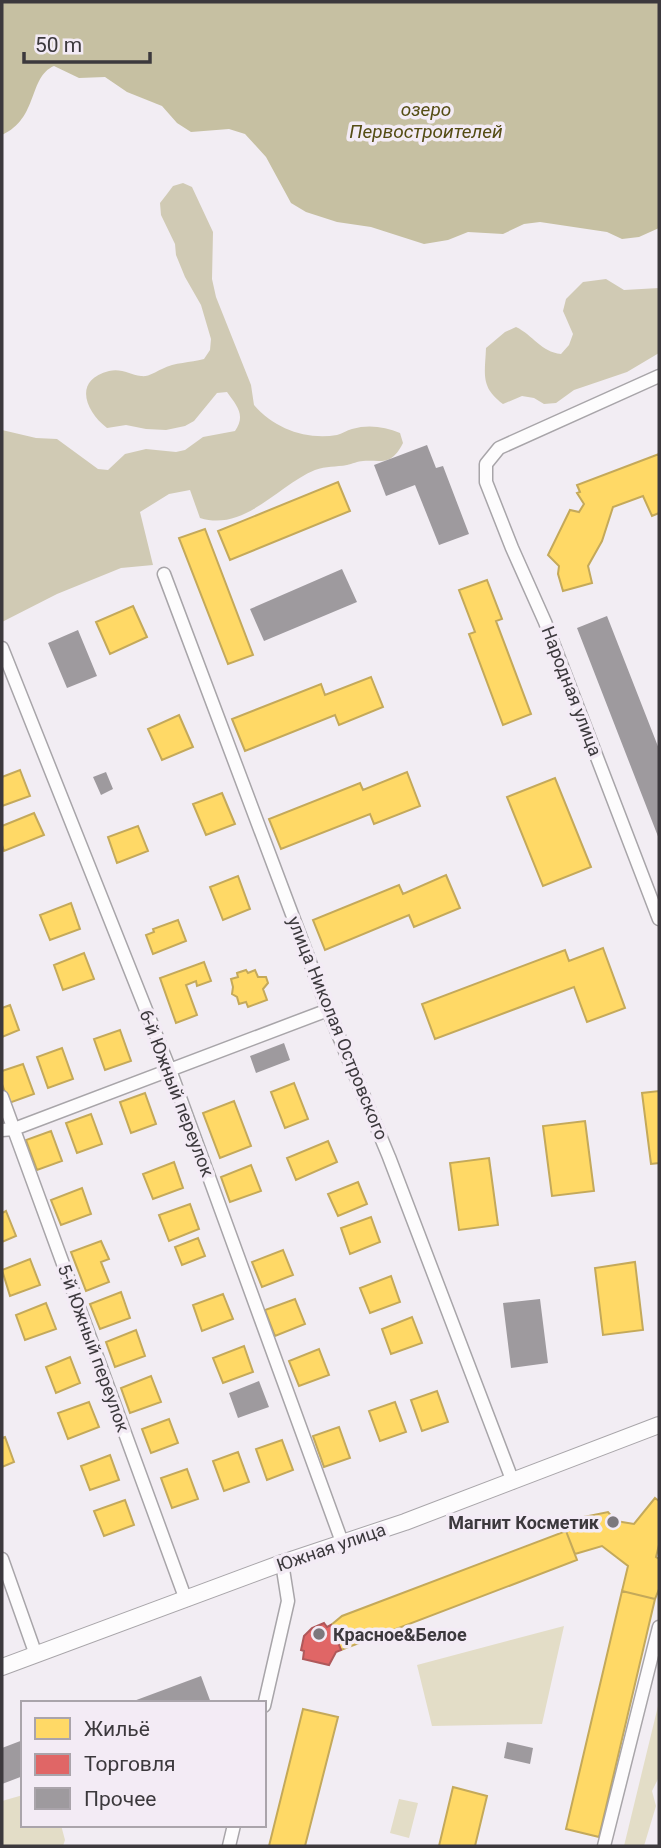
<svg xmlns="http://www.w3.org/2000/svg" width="661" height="1848" font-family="Roboto,sans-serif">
<rect width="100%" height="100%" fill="#f2edf3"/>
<!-- green -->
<path fill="#e3ddc7" d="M564 1626 542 1724 432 1726 417 1665Z
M659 1702V1777L652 1791 656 1806 644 1846H624Z
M23 1795V1825H61L65 1840 63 1846H2V1801Z
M399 1799 418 1803 409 1838 390 1833Z"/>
<!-- forest -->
<path fill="#d0cab4" d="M183 183 192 187 213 232 212 279 216 297 251 385 254 405C275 429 306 440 337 435 342 434 347 430 352 429 369 424 385 427 400 433L403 443C391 466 384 460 363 461 358 461 352 464 347 465 336 467 326 466 315 470 278 485 245 532 200 518L190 490 169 494 140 512 153 565 121 568 57 594 2 622V430L36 438 57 439 98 469 108 470 125 454 146 449 176 452 185 450 203 437 235 431C246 415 237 406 227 392L217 393 194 421 185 426 166 430 146 429 126 425 107 428C85 411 73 380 109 371 122 368 130 375 141 376 149 377 155 372 162 369 175 362 190 363 204 359L210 350 211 339 201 305 185 277 176 255 175 244 161 215 160 203 167 194 173 186Z
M606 279 624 290 659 288V353L627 372 574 390 556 403 544 404 534 398 522 396 503 404C480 387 485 374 486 348L505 332 516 327C533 335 541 352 561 354L569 345 573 334 563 311 566 299 583 282Z"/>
<!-- water -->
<path fill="#c6c0a2" d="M2 2H659V228L639 237 622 239 607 232 540 222 524 224 503 234 468 232 448 240 424 244 371 227 337 222 306 212 291 203 266 157 245 134 229 129 191 132 177 123 162 106 127 92 105 77 79 78 54 66C28 77 39 118 2 135Z"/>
<!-- homes -->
<path fill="#ffd966" stroke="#c4a95a" stroke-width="2" d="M659 454V513L652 516 643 496 613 507 602 541 588 566 592 583 563 591 558 574 559 566 548 555 570 510 579 512 584 504 577 493 580 492 577 485Z
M338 482 350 511 230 560 218 531Z
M205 529 253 655 228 664 179 538Z
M487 580 502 619 496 621 531 714 503 725 469 634 475 632 459 590Z
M133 606 147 637 110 654 96 622Z
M371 677 383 707 339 725 335 715 245 751 232 719 321 684 325 695Z
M179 715 193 747 162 760 148 729Z
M20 770 30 796 2 806V777Z
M407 772 420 806 374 824 370 814 281 849 269 819 360 783 363 790Z
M555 778 591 867 543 886 507 797Z
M222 793 235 824 206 835 193 804Z
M34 813 44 835 4 851 2 845V826Z
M138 826 148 851 117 863 108 837Z
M446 875 460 908 414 927 409 915 325 950 313 920 399 885 403 894Z
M238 876 250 909 223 920 210 887Z
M71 903 80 929 50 940 40 915Z
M178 920 186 941 153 954 146 935 154 932 153 929Z
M603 948 625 1008 587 1022 574 987 435 1039 422 1004 565 950 569 961Z
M84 953 94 979 63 990 54 965Z
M204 962 211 981 197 986 196 981 186 985 197 1015 176 1023 160 978Z
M246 970 248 973 255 970 258 977H266L268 983 263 989 267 1000 248 1007 246 1002 239 1004 237 997 232 994 233 987 231 979 238 977 237 973Z
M10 1005 19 1030 2 1037V1008Z
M120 1030 131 1061 105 1070 94 1039Z
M62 1048 73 1079 48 1088 37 1057Z
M23 1064 34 1094 9 1103 2 1084V1071Z
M294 1083 308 1119 285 1128 271 1092Z
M659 1091V1163L651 1164 642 1093Z
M145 1093 156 1124 131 1133 120 1102Z
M234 1101 251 1146 220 1158 203 1113Z
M91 1114 102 1144 77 1153 66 1123Z
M585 1121 594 1191 552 1196 543 1126Z
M51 1131 62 1161 37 1170 26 1140Z
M328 1141 337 1162 296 1180 287 1158Z
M489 1158 498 1225 459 1230 450 1163Z
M174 1162 183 1188 153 1199 143 1174Z
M251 1165 261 1191 230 1202 221 1177Z
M358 1182 367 1204 338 1216 328 1194Z
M82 1188 91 1214 61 1225 51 1200Z
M190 1204 199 1229 169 1241 159 1215Z
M6 1211 16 1236 2 1242V1213Z
M371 1217 380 1242 350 1254 341 1228Z
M198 1238 205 1256 182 1265 175 1247Z
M101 1241 109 1259 101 1262 109 1282 86 1291 71 1252Z
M283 1250 293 1275 262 1287 252 1262Z
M30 1259 40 1285 10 1296 2 1270Z
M635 1262 643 1330 603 1335 595 1268Z
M391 1276 400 1302 370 1313 360 1288Z
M121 1292 130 1318 100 1329 90 1304Z
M223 1294 233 1319 202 1331 193 1305Z
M295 1299 305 1324 275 1336 265 1310Z
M46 1303 56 1329 25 1340 16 1315Z
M412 1317 422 1343 391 1354 382 1329Z
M136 1330 145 1356 115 1367 106 1342Z
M244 1346 253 1372 223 1383 213 1358Z
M319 1349 329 1375 299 1386 289 1361Z
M70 1357 80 1383 56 1393 46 1367Z
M151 1376 161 1402 130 1413 121 1388Z
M437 1391 448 1422 422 1431 411 1400Z
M89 1402 99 1427 68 1439 58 1413Z
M395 1402 406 1432 380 1441 369 1411Z
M169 1419 178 1443 151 1453 142 1429Z
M339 1427 350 1458 324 1467 313 1436Z
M5 1437 14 1462 2 1467V1438Z
M282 1440 293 1470 267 1480 256 1449Z
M238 1452 249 1482 224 1491 213 1461Z
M110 1455 119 1480 90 1490 81 1466Z
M187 1469 198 1499 172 1508 161 1478Z
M655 1498 659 1501V1545L656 1557 659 1559V1589L655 1599 622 1591 628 1566 602 1546 575 1554 566 1531 579 1518 608 1512 616 1521 634 1524Z
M125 1500 134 1525 104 1536 94 1511Z
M566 1531 577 1560 341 1650 331 1625 342 1616Z
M622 1591 655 1599 599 1837 566 1829Z
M303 1709 338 1717 305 1846H269Z
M453 1787 487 1796 475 1846H439Z"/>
<!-- shops -->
<path fill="#e06666" stroke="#af585a" stroke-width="2" d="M324 1623 327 1627 331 1625 341 1650 336 1652 329 1665 303 1659 304 1651 301 1650 304 1636 312 1628Z"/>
<!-- building -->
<path fill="#9e9a9e" d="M427 445 436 468 443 466 469 534 439 545 415 485 386 496 374 465Z
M342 569 357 602 264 641 250 609Z
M607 616 659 749V839L577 628Z
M78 630 97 676 67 688 48 643Z
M106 772 113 789 101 795 93 777Z
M284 1043 290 1060 256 1073 250 1056Z
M540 1299 548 1363 511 1368 503 1303Z
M259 1381 269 1407 238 1418 229 1393Z
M201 1676 211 1703H131V1702Z
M23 1740V1776L2 1784V1748Z
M507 1742 533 1748 530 1764 504 1758Z"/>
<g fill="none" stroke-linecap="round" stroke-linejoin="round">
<defs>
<path id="minor" d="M659 376 499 448 486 464V482L512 548 545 622 659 919
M164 574 328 1010 389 1157 513 1482
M2 648 170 1070 342 1542
M2 1097 186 1600
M2 1130 14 1129 328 1010
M2 1559 36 1655
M264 1706 288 1601 282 1563
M229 1846 234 1825
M604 1846 659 1627"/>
<path id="tertiary" d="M2 1667 282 1563 405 1522 659 1425"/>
</defs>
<!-- minor casing -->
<use href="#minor" stroke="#a8a5a9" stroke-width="15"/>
<!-- tertiary casing -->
<use href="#tertiary" stroke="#a8a5a9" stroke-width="18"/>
<!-- minor -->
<use href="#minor" stroke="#fdfcfd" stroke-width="12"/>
<!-- tertiary -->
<use href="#tertiary" stroke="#fdfcfd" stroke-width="16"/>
</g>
<!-- markers -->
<g fill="#7c787d" stroke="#f3ebf5" stroke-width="2.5">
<circle cx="613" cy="1522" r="7"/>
<circle cx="319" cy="1634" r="7"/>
</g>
<g text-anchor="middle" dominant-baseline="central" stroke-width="7" stroke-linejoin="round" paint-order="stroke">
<!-- street labels -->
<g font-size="18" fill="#3c393d" stroke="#f3ebf5">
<text transform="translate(572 691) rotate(69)">Народная улица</text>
<text transform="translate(338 1028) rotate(68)">улица Николая Островского</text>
<text transform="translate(177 1093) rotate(69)">6-й Южный переулок</text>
<text transform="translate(94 1348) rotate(70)">5-й Южный переулок</text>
<text transform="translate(331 1547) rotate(-19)">Южная улица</text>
</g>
<!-- poi labels -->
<g font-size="18" font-weight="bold" fill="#3c393d" stroke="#f3ebf5" text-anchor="end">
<text x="599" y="1522">Магнит Косметик</text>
<text x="333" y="1634" text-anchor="start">Красное&amp;Белое</text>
</g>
<!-- water labels -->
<g font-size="19" font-style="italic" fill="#544c14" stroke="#f3ebf5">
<text x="426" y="109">озеро<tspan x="426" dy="22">Первостроителей</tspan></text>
</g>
</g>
<!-- border -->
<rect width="661" height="1848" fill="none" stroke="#3c393d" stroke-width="7"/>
<!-- legend -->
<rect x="21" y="1701" width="245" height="126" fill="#f3ebf5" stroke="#aaa4ab" stroke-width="2"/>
<rect x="35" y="1718" width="35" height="21" fill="#ffd966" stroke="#aaa4ab" stroke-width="2"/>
<text x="84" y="1736" font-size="21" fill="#3c393d">Жильё</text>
<rect x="35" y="1754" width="35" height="21" fill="#e06666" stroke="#aaa4ab" stroke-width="2"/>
<text x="84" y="1771" font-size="21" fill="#3c393d">Торговля</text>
<rect x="35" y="1788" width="35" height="21" fill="#9e9a9e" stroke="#aaa4ab" stroke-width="2"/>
<text x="84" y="1806" font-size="21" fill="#3c393d">Прочее</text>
<!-- scale -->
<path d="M24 52v10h126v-10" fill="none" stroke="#3c393d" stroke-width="3.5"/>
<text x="35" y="52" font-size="21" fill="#3c393d" stroke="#f3ebf5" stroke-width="5" paint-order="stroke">50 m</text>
</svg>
